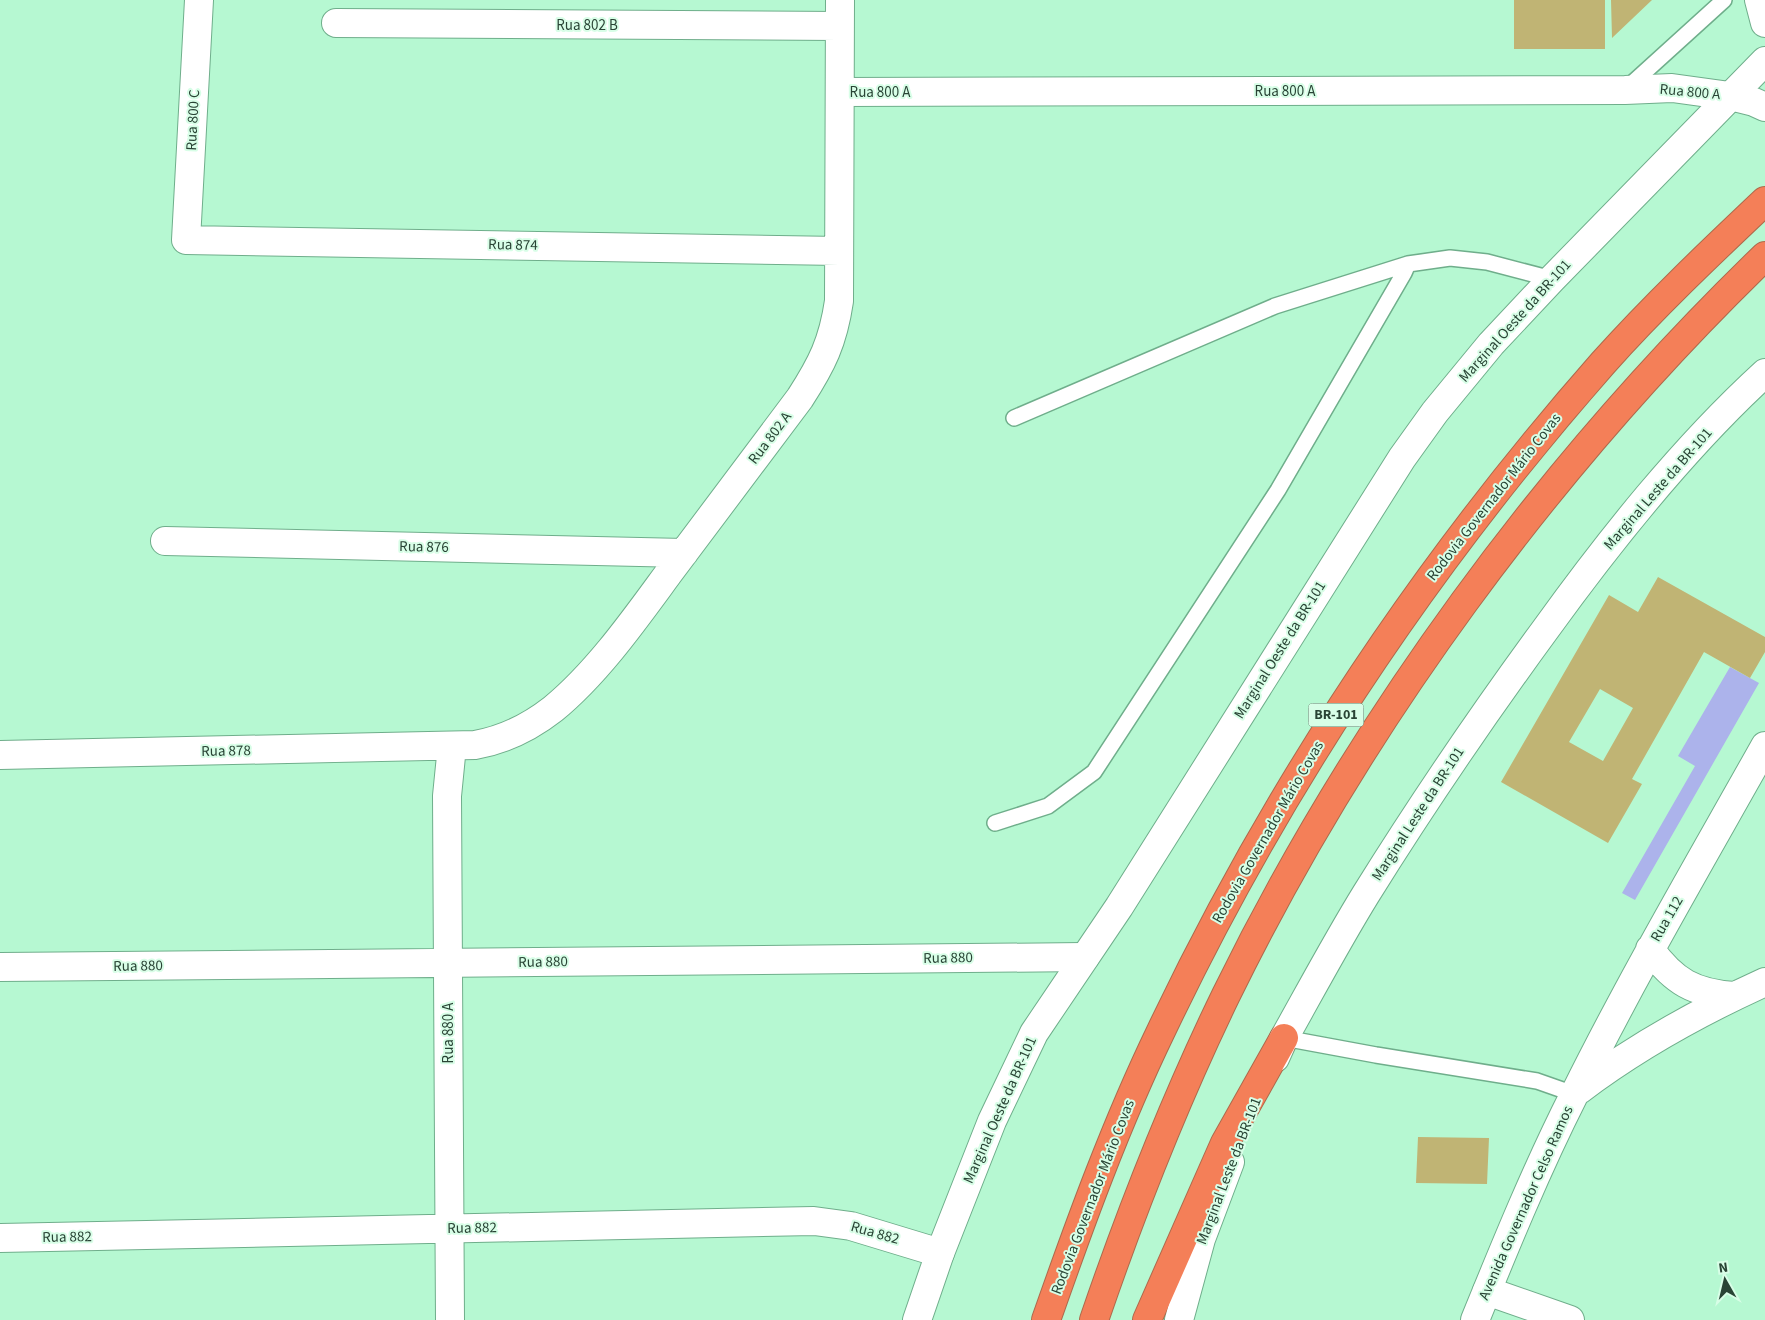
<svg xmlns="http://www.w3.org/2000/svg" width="1765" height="1320" font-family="'Source Sans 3',sans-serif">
<rect width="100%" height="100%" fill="#b6f8d2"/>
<!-- green -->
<path fill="#acb3eb" d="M1730 667 1759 683 1635 900 1622 893 1695 766 1678 756Z"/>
<!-- building -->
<path fill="#c0b474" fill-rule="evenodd" d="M1514 0H1605V49H1514Z
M1611 0H1652L1612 38Z
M1658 577 1765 637V652L1750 678 1704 652 1632 779 1642 784 1608 843 1501 782 1609 595 1638 612ZM1600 689 1633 708 1603 761 1569 742Z
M1418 1137 1489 1138 1487 1184 1416 1183Z"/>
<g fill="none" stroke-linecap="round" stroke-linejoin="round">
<defs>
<path id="lane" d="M1627 88 1724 0
M1014 418 1275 306 1408 264 1450 258 1487 262 1552 279
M995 823 1048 806 1094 772 1278 490 1404 273 1408 264
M1284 1038 1376 1055 1537 1081 1574 1094"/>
<path id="street" d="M199 0 186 240 839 251
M336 23 839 26
M840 92 1625 90 1672 88 1730 96
M165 541 684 553
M0 755 475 745C503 740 530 727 553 709 597 673 635 619 668 574 712 515 756 456 800 398 822 364 833 342 839 301L840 0
M0 967 1085 957
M0 1238 814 1221 851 1226 940 1253
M1487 1291 1570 1320
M450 1320 447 796 452 746"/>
<path id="secondary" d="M1759 0 1765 23
M1730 96 1754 102 1765 107
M1650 949C1674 982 1694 993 1734 996
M1275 1058 1284 1038C1311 990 1337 941 1366 894 1422 804 1482 716 1545 630 1610 540 1683 448 1765 373
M1579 1090C1637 1046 1699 1012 1765 982
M917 1320 940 1253 992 1121 1034 1033 1119 907 1402 458 1435 412 1491 344 1552 279 1765 61
M1179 1320 1201 1239 1230 1162
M1475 1320C1506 1244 1537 1168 1574 1095 1633 976 1700 862 1765 746"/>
<path id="highway" d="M1046 1320C1080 1223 1116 1124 1161 1031 1276 789 1425 565 1603 363 1654 306 1710 253 1765 201
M1094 1320C1132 1209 1175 1100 1226 995 1359 723 1548 466 1765 256
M1147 1320 1225 1143 1284 1038"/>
</defs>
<!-- lane casing -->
<use href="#lane" stroke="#6fae8b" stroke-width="18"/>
<!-- street casing -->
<use href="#street" stroke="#6fae8b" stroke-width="30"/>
<!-- secondary casing -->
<use href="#secondary" stroke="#6fae8b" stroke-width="30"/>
<!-- highway casing -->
<use href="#highway" stroke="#ad6a4c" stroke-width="30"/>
<!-- lane -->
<use href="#lane" stroke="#fff" stroke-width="15"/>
<!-- street -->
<use href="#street" stroke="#fff" stroke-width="28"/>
<!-- secondary -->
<use href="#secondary" stroke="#fff" stroke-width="28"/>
<!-- highway -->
<use href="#highway" stroke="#f47f58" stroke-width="28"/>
</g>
<g text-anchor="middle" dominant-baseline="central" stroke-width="4" stroke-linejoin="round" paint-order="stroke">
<!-- shield labels -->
<rect fill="#d8fee7" stroke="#5e7c6a" stroke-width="1" x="1308.5" y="703.5" width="55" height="23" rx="4"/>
<g font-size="14" font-weight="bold" fill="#294435">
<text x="1336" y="715">BR-101</text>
</g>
<!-- street labels -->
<g font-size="15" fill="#294435" stroke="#d8fee7">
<text x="587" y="25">Rua 802 B</text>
<text x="1285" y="91">Rua 800 A</text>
<text x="880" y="92">Rua 800 A</text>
<text transform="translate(1690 92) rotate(5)">Rua 800 A</text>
<text transform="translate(193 120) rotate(-87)">Rua 800 C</text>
<text transform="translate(513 245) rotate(1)">Rua 874</text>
<text transform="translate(1515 321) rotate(-48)">Marginal Oeste da BR-101</text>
<text transform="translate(770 438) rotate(-53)">Rua 802 A</text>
<text transform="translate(1658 489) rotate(-49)">Marginal Leste da BR-101</text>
<text transform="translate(1494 497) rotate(-52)">Rodovia Governador Mário Covas</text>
<text transform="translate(424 547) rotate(1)">Rua 876</text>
<text transform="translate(1280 650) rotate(-58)">Marginal Oeste da BR-101</text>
<text transform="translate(226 751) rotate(-1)">Rua 878</text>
<text transform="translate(1418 814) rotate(-57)">Marginal Leste da BR-101</text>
<text transform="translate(1268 832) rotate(-60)">Rodovia Governador Mário Covas</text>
<text transform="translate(1667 919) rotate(-60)">Rua 112</text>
<text transform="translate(948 958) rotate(-1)">Rua 880</text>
<text transform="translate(543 962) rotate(-1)">Rua 880</text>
<text transform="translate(138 966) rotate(-1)">Rua 880</text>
<text transform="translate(448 1033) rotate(-90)">Rua 880 A</text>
<text transform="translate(1000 1110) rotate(-66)">Marginal Oeste da BR-101</text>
<text transform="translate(1229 1171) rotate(-69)">Marginal Leste da BR-101</text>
<text transform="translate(1093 1197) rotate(-69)">Rodovia Governador Mário Covas</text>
<text transform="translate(1526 1203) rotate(-66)">Avenida Governador Celso Ramos</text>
<text transform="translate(472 1228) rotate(-1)">Rua 882</text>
<text transform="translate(875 1233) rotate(16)">Rua 882</text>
<text transform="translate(67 1237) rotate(-1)">Rua 882</text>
</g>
</g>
<!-- north arrow -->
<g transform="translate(1725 1280) rotate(352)" stroke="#d8fee7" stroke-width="4" paint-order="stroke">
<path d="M0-4L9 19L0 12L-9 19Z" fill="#294435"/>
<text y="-8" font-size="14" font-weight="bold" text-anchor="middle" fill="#294435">N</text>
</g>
</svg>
